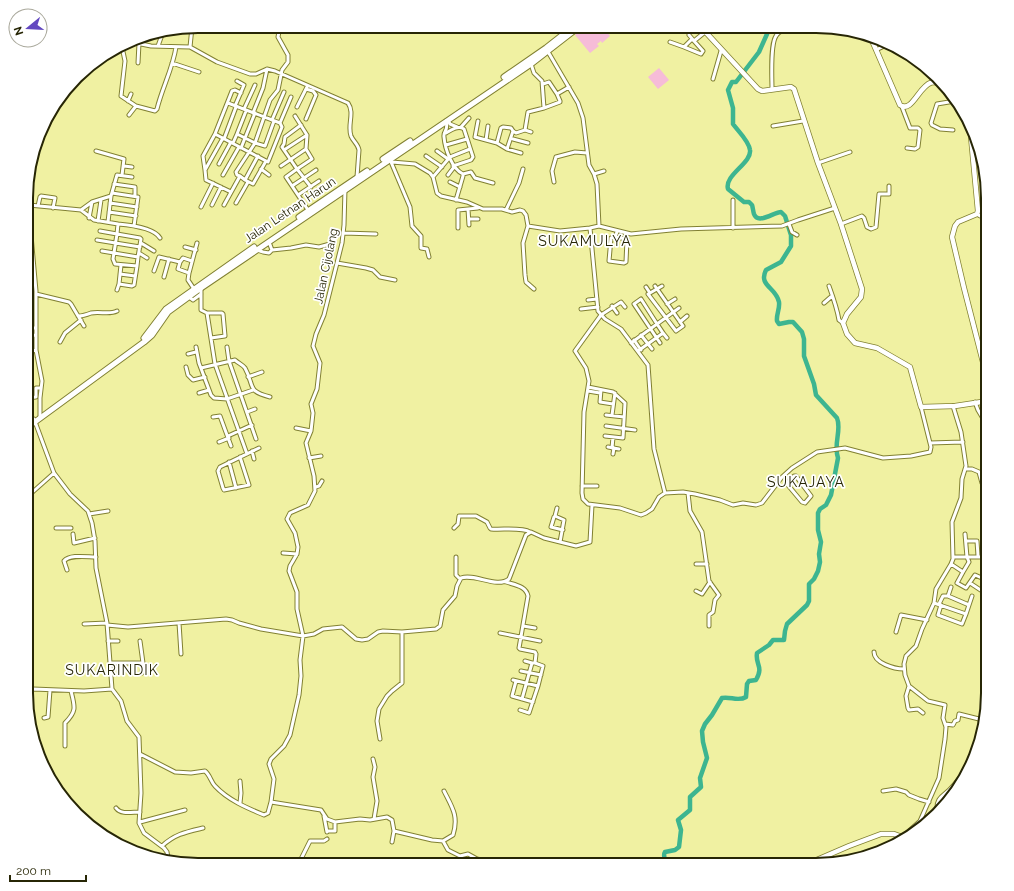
<svg xmlns="http://www.w3.org/2000/svg" width="1014" height="891" font-family="Raleway,sans-serif">
<rect width="100%" height="100%" fill="#f0f1a2"/>
<!-- green -->
<path fill="#f6bcd8" d="M586 26H602L610 36 602 43 601 41 597 44 599 46 590 53 575 35Z
M659 68 669 80 658 89 648 77Z"/>
<g fill="none" stroke-linecap="round" stroke-linejoin="round">
<!-- river -->
<path stroke="#3db590" stroke-width="4.5" d="M665 865C667 860 662 857 665 852L675 850 679 847 681 830 678 820 690 810V797L701 787 700 778 707 758 703 742 702 731 705 724 712 715 722 698C730 696 738 702 746 697L747 684 749 681 756 680C764 666 755 665 757 653L769 645 773 640H784L785 631 787 624 807 605 809 601V584L814 579 818 571 820 562 819 554 821 542 818 530V513L820 509 826 505 831 495 838 458C833 444 842 430 837 418L816 395 814 384 804 356V339L802 332 793 322H789L779 324 777 321C776 315 780 309 779 302 776 287 758 286 766 270L781 262 791 246V235L785 216 781 212C774 212 758 225 754 214 753 211 753 208 752 205L749 202H744L728 189C724 175 752 163 750 150 749 141 738 131 733 124V108L728 90 732 82H736L759 52 767 34 770 26"/>
<defs>
<path id="street" d="M689 35 694 41 705 32
M131 42 151 46 190 47 217 62 250 74H256L267 69 275 71 348 103C355 113 347 125 351 136 353 141 358 144 359 150L357 177
M670 42 684 47 692 39
M158 46 163 32
M122 47 125 61 121 96 136 106 155 111 157 109C162 88 173 68 176 47
M190 47 192 27
M684 47 701 54 703 51 694 41
M547 50 578 103 583 118 589 165 594 174 597 184 599 226
M876 50 890 43
M138 63 139 43
M172 63 199 72
M713 79 721 51
M543 84 549 82 557 94
M772 89C772 77 770 45 776 36 778 32 785 29 789 26
M128 101 131 94
M228 103 280 123
M235 106 244 85 237 81
M297 107 307 87
M902 107 910 128H918L920 130 918 147 915 149 907 148
M544 108 560 102V101L557 94 569 87
M244 109 255 85
M253 113 263 88 267 69
M129 115 136 106
M295 116 307 135 284 150 297 169 286 177 308 210
M306 119 316 95 313 91 306 89
M272 120 284 92
M448 120 450 124 457 127
M446 121C449 131 443 130 444 137 445 149 452 169 463 174V176L456 200
M478 121 475 137 497 143 507 149 513 131 516 133 525 130 528 112 544 108 542 81 534 73 531 64
M773 126 803 121
M461 127 469 118
M525 130 531 132
M953 130 940 129 932 125 931 123 937 104 955 101
M446 133C451 130 458 125 464 129L473 157 471 160 453 166
M215 134 268 162 282 127 280 123 291 97
M237 134 246 111
M223 138 205 170 203 156 215 134 232 91 235 90 241 93
M224 139 236 107
M513 139 528 143
M486 140 488 126
M233 143 237 134 255 143 265 146 274 121
M497 143 501 128 503 127 511 128 513 131
M446 145 467 139
M241 148 255 113
M306 149 312 159 297 169 311 187
M507 149 521 153
M284 150 282 147 284 144 285 137 301 125
M96 151 124 159 122 175
M437 151 448 159
M426 156 442 167
M389 160 392 162 415 164 430 173 433 177 437 193 441 196 467 202 483 209H502L512 212 520 210 523 211 526 215 528 226 560 231 590 228
M391 162 410 207 412 226 421 236V248L427 249 429 257
M818 163 850 152
M219 164 231 142
M124 166 132 167
M281 166 306 149 307 135
M261 169 269 175
M205 170 206 180 231 192
M463 174 471 172 475 178 493 183
M594 174 604 171
M223 175 239 147
M448 175 454 167
M240 176 245 180 258 156
M433 177 450 157 470 149
M245 180 253 184 266 161
M450 182 460 187
M554 182 552 171 556 157 575 152 587 153
M29 184H30
M114 184 135 187V196
M292 186 316 170
M112 193 138 197 134 226
M298 195 319 181
M733 200V228
M110 203 137 207
M236 203 248 182
M29 205 81 210 94 220 118 224 117 234 140 238 141 239 138 257 102 251
M212 205 221 187
M224 205 240 176 237 175 236 172 255 143 270 100 278 90 282 70 288 62V55L278 37 280 26
M38 206 40 197 41 196 55 198 53 208
M201 207 213 183
M468 209 469 225
M81 210 92 202 111 196 117 175 132 177
M506 210 519 183 523 169
M109 212 136 216
M29 213 36 291V350L42 381 40 398V418
M977 214 980 216H988
M89 218 92 202
M469 219H478
M98 221 101 200
M108 222 111 196
M118 224C130 225 154 228 160 238
M789 224 792 232 797 235
M841 224 862 216 864 218 867 227 871 229 876 227 879 194H889V186
M528 226 523 243 525 275 526 282 534 289
M458 228V210L478 208
M100 231 117 234 113 259 115 264 137 266 138 257
M343 233 376 234
M615 237 627 239 626 262 624 263 609 261 611 238 615 237 617 232
M97 240 140 247
M141 243 154 251
M185 247 196 250
M257 250 263 252 269 253 272 250 269 242
M272 250 291 248 306 245 319 247 330 244
M139 253 147 258
M180 262 183 258 192 261
M337 263 366 268 373 270 380 277 395 280
M121 265 119 284 132 286 134 285 137 266
M154 271 159 257 180 262 178 269 189 273 188 280 194 289
M189 273 197 243
M120 274 135 276
M164 277 169 259
M29 285 35 283
M829 286C833 297 837 308 839 320L843 323
M646 287 650 293 648 294 676 331 683 326 655 286
M201 288V310L207 313 215 364 247 454
M117 290 119 284
M650 293 662 286
M36 294 69 302 71 304 84 326
M189 297 193 300 201 294
M588 300 597 299
M824 303 832 296
M667 304 675 299
M612 306 617 313
M625 307 621 302 601 315 575 351 586 368 589 381 584 412 582 493 583 499 588 504 620 508 641 515 646 513 652 509 659 497 665 493 683 492 695 494 720 500 733 505 743 503 756 505 762 503 782 477 792 468 817 452 845 448 883 458 911 456 930 452 931 447 921 407
M581 309 598 307
M207 313H222L223 314 225 336 211 338
M78 316C83 316 86 315 91 313 100 311 109 315 117 311
M680 322 687 316
M28 328H36
M663 333 667 338
M641 335 652 349
M28 336 36 335
M634 340 641 350
M60 342 65 333 81 320
M631 343 657 324 663 333 638 351
M660 343 634 304 641 299 657 324 679 308
M196 347 199 363 211 395 214 398 227 399 253 390
M227 347 229 361 256 439
M28 352 36 350
M188 354 196 352
M186 367 188 375 193 380 205 377
M201 368 235 360C238 363 243 365 245 368 255 386 246 391 270 397
M248 377 262 372
M588 387 613 392 625 403 623 438 605 436
M601 390 600 402 613 404
M588 391 600 393
M199 393 209 390
M28 398 36 397V388H41
M975 402 978 410 988 427
M247 412 255 409
M606 415 624 417
M612 415 615 393
M213 417 220 416 231 446
M34 419 54 473 70 494 88 511 92 523 95 541 96 568 107 623 112 689 121 701 127 721 139 737 141 793 139 823 144 833 164 848 167 852 168 858
M606 426 635 430
M296 428 311 431
M228 436 252 425
M219 442 229 438
M930 443 963 442
M608 447 619 449
M612 448 613 437
M252 451 254 459
M613 454 614 448
M240 457 249 485 224 490 223 488 218 471 220 467 259 448
M309 458 321 456
M229 462 236 488
M965 469H972L979 472 982 483 988 484
M794 476H796L811 496 805 503 802 502 787 484 788 482Z
M582 486H597
M316 487 319 486 322 481
M665 493 654 449 648 365 621 329 605 319 598 311 590 228 599 226 631 234 681 229 782 226 798 220 835 208
M688 493 690 511 702 532 709 581 719 595 715 600 713 612 709 615V626
M27 497 54 473
M557 508 555 516 564 520 560 542
M89 514 108 511
M555 516 554 517 551 527 563 530
M56 528H71
M454 528 458 524 459 516H476L487 522 490 528 491 529C502 530 522 527 530 532
M73 534 74 543 95 538
M966 541H977L978 556
M283 553 297 554
M456 557V575L460 579
M954 557H983
M696 564H707
M951 564 963 572 957 583 966 588 975 575 984 579 988 573
M67 570 64 561C70 554 87 557 96 557
M963 572 969 562 967 557 965 534
M506 582C515 585 526 586 528 596L519 648 520 649 535 652 536 654 535 663H532L522 699
M970 583 985 593H988
M696 591 702 594 710 582
M948 596 951 587
M934 603 966 614 962 624 938 615 941 605
M939 604 943 596H948L969 605 966 614
M969 605 972 596
M179 623 181 654
M84 624 107 623
M107 625 128 627 226 619 232 620 239 623 261 629 303 636 314 634 323 629 342 627 356 639 362 640 368 639 378 632 383 631 402 632 436 629 440 626 443 610 455 596 457 586 461 578C475 573 497 589 509 579L526 535 531 532 544 538 576 546 590 542 592 505
M523 626 535 628
M896 632 901 615 927 620
M500 633 540 641
M108 641H118
M140 641 143 663 142 673
M874 652C874 663 894 669 904 669
M525 661 532 663
M110 663H142
M521 671 541 675
M513 680 538 686
M516 681 512 696 533 702
M909 686 906 696 908 708 909 710 918 709 923 713
M26 700 30 691 33 689 84 691 112 689
M520 710 529 713 538 686 543 666 535 663
M44 718 48 717 50 690
M945 724 953 725 955 721 958 720 959 714 983 720
M380 739 377 721 379 709 387 696 392 691 402 683V632
M65 746V723C77 711 75 707 71 691
M140 754 175 772 191 773 205 771C210 775 211 782 215 786 228 800 247 808 264 815L268 813 271 802 321 810 327 819 335 822 360 819 370 820 387 817 392 820 394 831 432 840 443 841 448 850 460 856
M373 759 375 767 373 777 377 801 374 819
M883 791 896 789 906 792 909 795 919 799 929 802
M271 802 274 779 269 764 271 759 284 746 290 735 299 695 301 676 300 660 303 636 297 609V592L289 571 290 566 297 554 298 547 295 533 287 519 290 513 308 505 315 491 314 476 306 443 311 431 313 413 311 404 317 389 320 363 313 346 316 334 324 315 342 243 344 225 345 189
M240 803 241 793 240 781
M116 808C121 815 132 812 140 812
M937 810C936 796 945 796 952 787 957 782 959 777 965 773
M324 816 327 832
M140 822 185 810
M327 831H335V822
M443 841 453 835C459 816 452 807 444 791
M392 842 394 831
M898 842 902 837 920 821 939 778 945 739 946 727 943 718 945 705 928 701 909 686 905 675 904 664 906 656 916 646 922 629 934 603 936 589 951 564 953 559 952 522 961 498 962 479 966 466 961 432 953 406
M162 846C175 834 186 832 203 828
M282 865 288 863 291 865
M298 865 310 841H324L327 839
M459 865 460 856 468 854 477 859 485 861 489 865"/>
<path id="secondary" d="M700 26 758 89 762 91 791 87 794 89 818 163 841 224 862 289 861 297 847 314 843 323 847 334 855 343 877 348 910 367 921 407 955 406 988 401
M871 38 900 105C917 117 923 58 951 94
M968 121 970 126 978 211 977 214 958 222 955 226 952 237 964 288 984 366 988 372
M805 865 849 846 881 834H894L905 838"/>
<path id="primary" d="M504 77 546 48 574 26
M383 159 410 141
M299 217 367 171
M144 338 166 309 254 247
M28 427 144 342 152 335 168 312 201 288 531 64 580 26"/>
</defs>
<!-- street casing -->
<use href="#street" stroke="#818032" stroke-width="5"/>
<!-- secondary casing -->
<use href="#secondary" stroke="#818032" stroke-width="6"/>
<!-- primary casing -->
<use href="#primary" stroke="#818032" stroke-width="7"/>
<!-- street -->
<use href="#street" stroke="#fff" stroke-width="3"/>
<!-- secondary -->
<use href="#secondary" stroke="#fff" stroke-width="4.5"/>
<!-- primary -->
<use href="#primary" stroke="#fff" stroke-width="5"/>
</g>
<g text-anchor="middle" dominant-baseline="central" stroke-width="3.5" stroke-linejoin="round" paint-order="stroke">
<!-- street labels -->
<g font-size="12" fill="#272605" stroke="#fff">
<text transform="translate(290 210) rotate(-34)">Jalan Letnan Harun</text>
<text transform="translate(326 266) rotate(-78)">Jalan Cijolang</text>
</g>
<!-- quarter labels -->
<g font-size="14" letter-spacing="1" fill="#272605" stroke="#fff">
<text x="585" y="241">SUKAMULYA</text>
<text x="806" y="482">SUKAJAYA</text>
<text x="112" y="670">SUKARINDIK</text>
</g>
</g>
<!-- crop -->
<path d="M0 0H1014V891H0ZM198 33H816A165 165 0 0 1 981 198V693A165 165 0 0 1 816 858H198A165 165 0 0 1 33 693V198A165 165 0 0 1 198 33Z" fill="#fff" fill-rule="evenodd"/>
<path fill="none" stroke="#272605" stroke-width="2" d="M198 33H816A165 165 0 0 1 981 198V693A165 165 0 0 1 816 858H198A165 165 0 0 1 33 693V198A165 165 0 0 1 198 33Z"/>
<!-- north arrow -->
<g transform="translate(28 28) rotate(252)"><circle r="19" fill="#ffffff" stroke="#a9a89b"/>
<path d="M0-3L7 15L0 10L-7 15Z" fill="#6348c0"/>
<text y="-6" font-size="11" font-weight="bold" text-anchor="middle" fill="#272605">N</text>
</g>
<!-- scale -->
<path d="M10 875v6h76v-6" fill="none" stroke="#272605" stroke-width="2"/>
<text x="16" y="875" font-size="12" fill="#272605" stroke="#ffffff" stroke-width="3" paint-order="stroke">200 m</text>
</svg>
